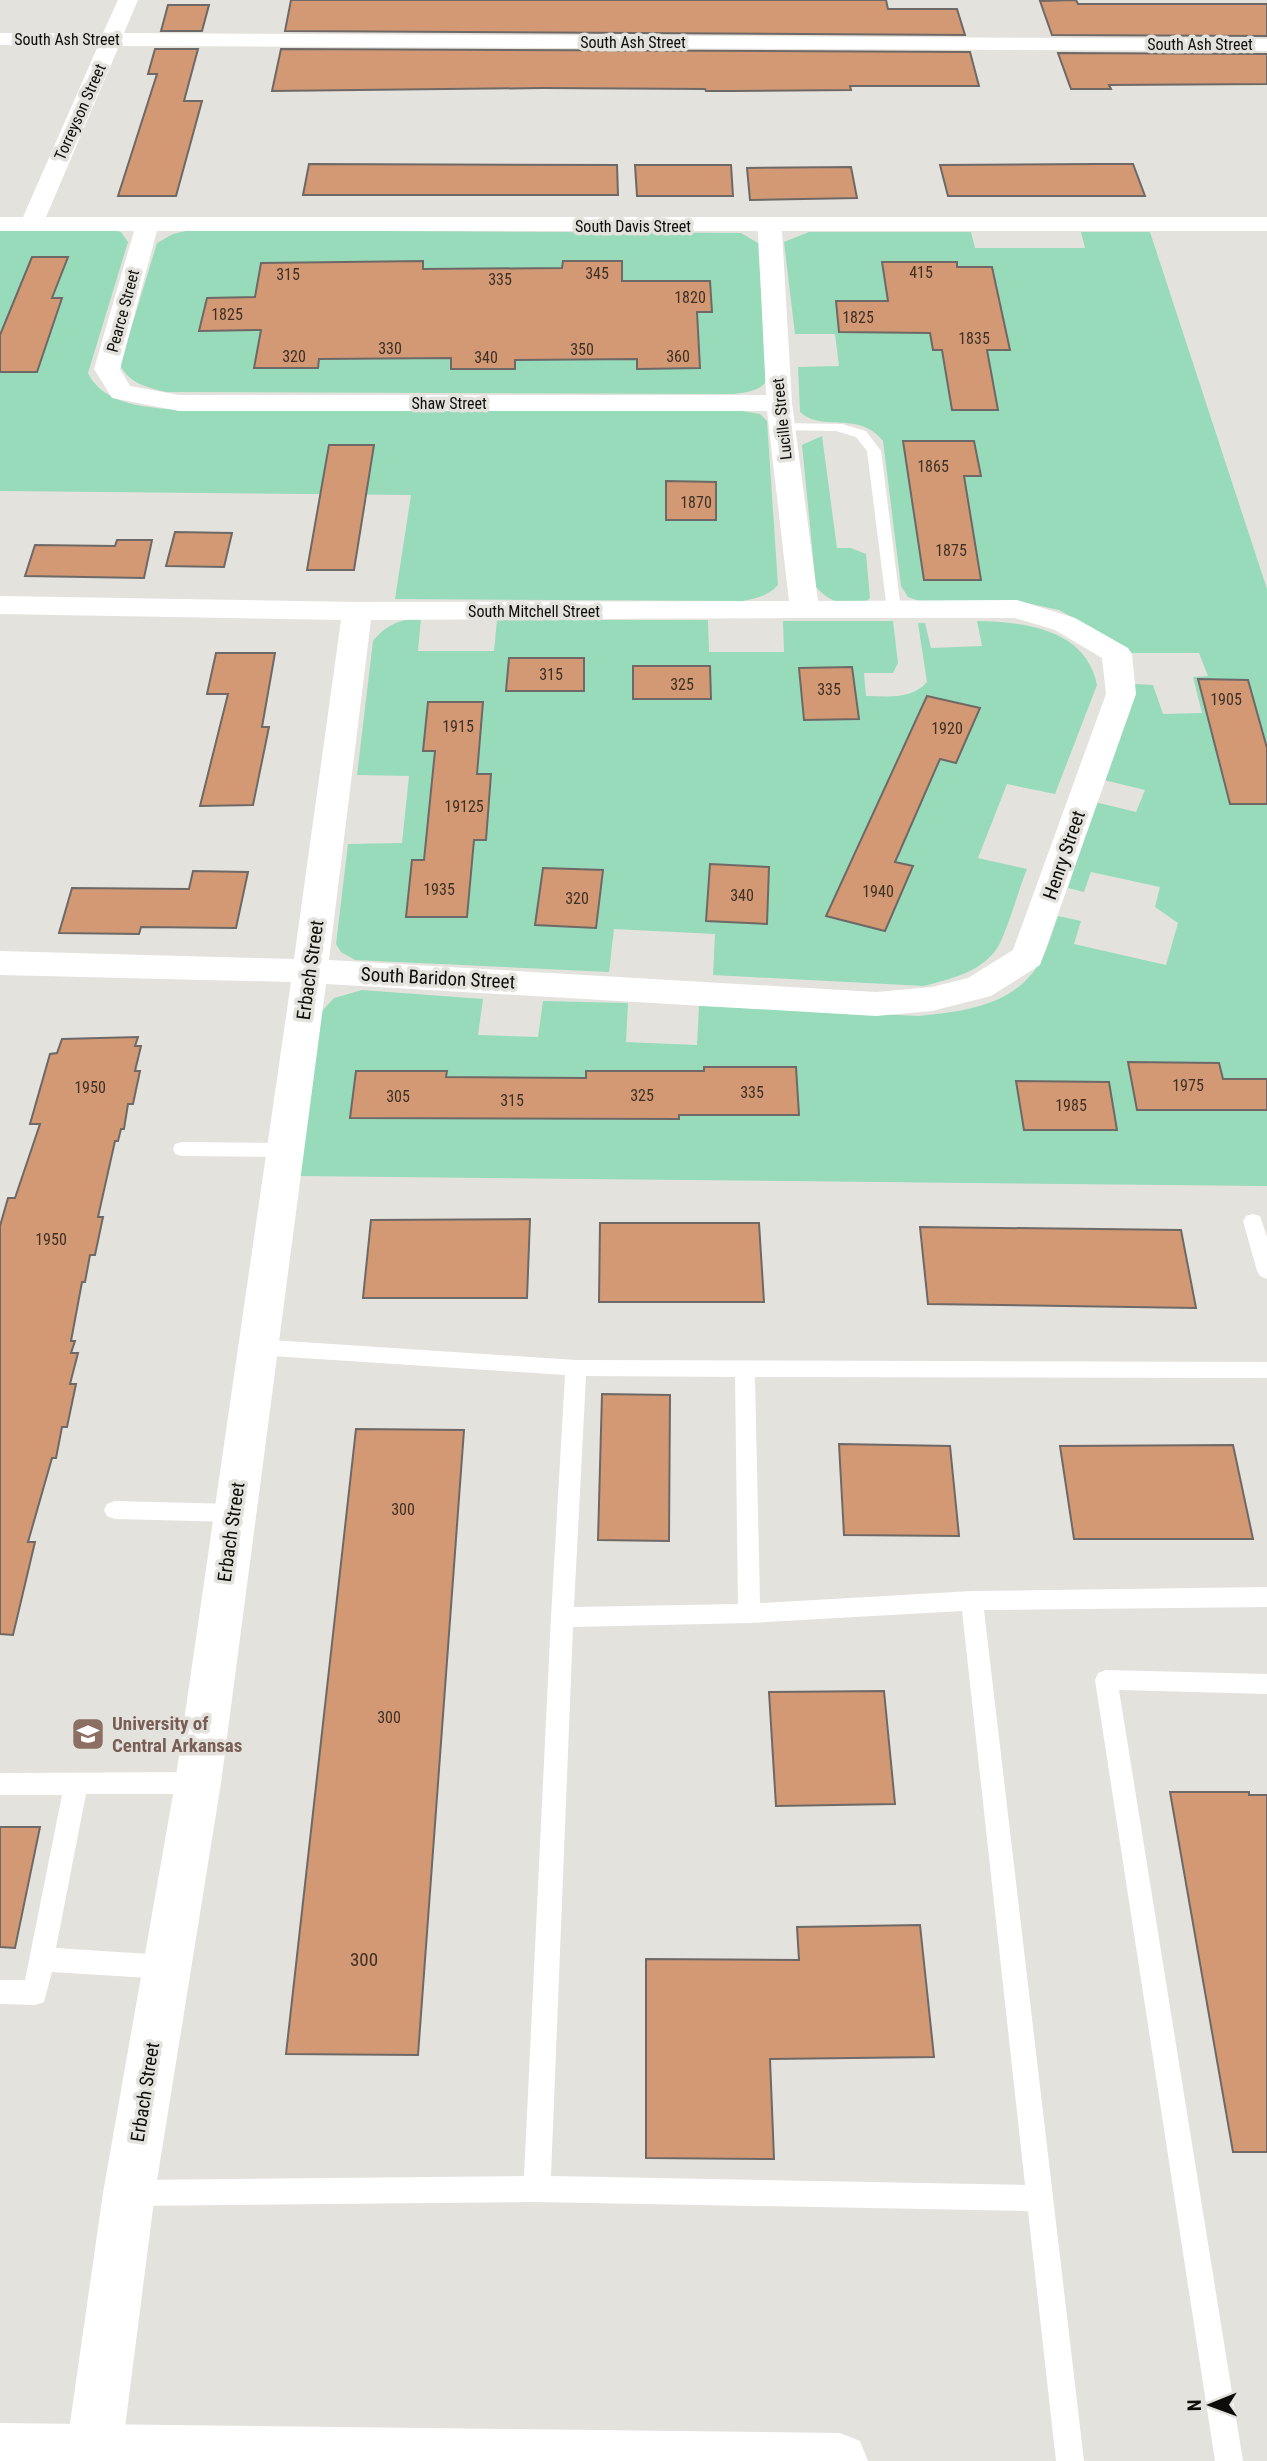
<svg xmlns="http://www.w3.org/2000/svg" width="1267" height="2461" font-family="'Roboto Condensed',sans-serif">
<rect width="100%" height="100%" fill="#e4e2dd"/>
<!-- green -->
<path fill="#97dbbb" d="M0 229 112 230 121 232 128 242 88 373C102 402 137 406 166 409L737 410 760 414 767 421 778 585C768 596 757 598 743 601L395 599 411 495 0 491Z
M190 230 741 233 758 243 767 381C758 392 746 392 733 394L166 392C146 387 130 384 120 365L157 243 173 234Z
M809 232H971L975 248H1085L1081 232H1150L1267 589V1186L299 1176 322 1011 334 998 362 990 483 999 478 1035 538 1037 543 1001 628 1003 626 1042 697 1045 699 1006 919 1016C962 1012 1011 1006 1037 967 1047 953 1052 932 1058 916L1081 921 1074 944 1166 965 1178 923 1155 907 1160 887 1091 872 1084 892 1068 888 1095 802 1136 812 1145 790 1104 780 1135 684 1153 685 1163 714 1202 713 1193 677 1208 676 1199 653H1126L1096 630 1059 610 1022 602 919 601 908 597 901 586 883 441C859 410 823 433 800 412L798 367 839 366 835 334H795L784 242Z
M822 436 837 548H851L866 554 870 598 864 604C843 604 830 603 816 587L802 445Z
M421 618 418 651H494L497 620H708L709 652H784L783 621H893L898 663 893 673H864L866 696C889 696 911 700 927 682L918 623H925L931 648 982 646 977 621C1024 622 1086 629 1097 685L1055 794 1007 784 978 858 1027 869C1019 888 1006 936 996 950 979 973 949 979 924 986L713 975 715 934 614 929 609 972 355 960 341 952 336 944 348 844 402 843 409 776 357 775 373 641C386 625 400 619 421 618Z"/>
<!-- building -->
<path fill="#d29974" stroke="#6e6967" stroke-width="2" d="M291 0H886L888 9H957L965 35 285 31Z
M1076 0 1078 4H1267V36L1052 35 1040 1Z
M168 5H209L202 31H161Z
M155 49H198L184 101H202L176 196H118L157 74H148Z
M281 49 970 52 979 86H850L851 90 732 91H706L705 89 543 88 272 91Z
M1058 53 1267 54V84L1109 85 1111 89H1071Z
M309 164 617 165 618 195H303Z
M1095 164H1133L1145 196H948L940 165Z
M635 165H731L733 196H637Z
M851 167 857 198 750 200 747 168Z
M32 257H68L52 298H62L37 372H0V335Z
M423 261V269L562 268 563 261H622V281H710L712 312H697L700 368 637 369V359L515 360V369H451V358L319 359 318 368H254L261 330 199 331 207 298 255 297 261 263Z
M882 262H957V267H992L1010 350H987L998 410H952L942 350H933L930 333 839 332 836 301H888Z
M903 441H974L981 476H964L981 580H924Z
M329 445H374L354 570H307Z
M666 481 716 482V520H666Z
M175 532 232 533 224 567 166 566Z
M117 540H152L144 578 25 576 35 545 115 546Z
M216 653H275L262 727H269L253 805 200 806 228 694H207Z
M509 658H584V691H506Z
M633 666H710L711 699H633Z
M852 667 859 719 804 720 799 668Z
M1198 679 1248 680 1267 748V804H1230Z
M927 696 980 708 956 763 940 759 895 862 913 866 885 931 826 916Z
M428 702H483L477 774H491L486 840H474L467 917H406L412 860H424L435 751H423Z
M710 864 769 867 767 924 706 921Z
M543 868 603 870 596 928 535 925Z
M193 871 248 872 236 928 141 927 139 934 59 933 72 888 189 889Z
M138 1037 135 1046H141L135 1071H140L133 1104H128L124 1129H121L118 1141H115L98 1217H103L95 1255H90L85 1282H82L71 1341H75L71 1353H78L70 1384H76L67 1427H62L56 1458H52L28 1542H35L13 1635 0 1634V1226L8 1198H15L40 1124H30L50 1054 57 1053 62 1039Z
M1128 1062 1219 1063 1223 1079H1267V1110H1137Z
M704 1067H796L799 1115H679V1119L350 1118 356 1071H447L446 1077 586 1078V1071H704Z
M1016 1081 1109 1082 1117 1130H1024Z
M530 1219 527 1298H363L371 1220Z
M600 1223H759L764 1302H599Z
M920 1227 1181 1230 1196 1308 928 1304Z
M602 1394 670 1395 669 1541 598 1540Z
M356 1429 464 1430 418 2055 286 2054Z
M839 1444 950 1446 959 1536 844 1535Z
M1233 1445 1253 1539H1074L1060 1446Z
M884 1691 895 1804 776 1806 769 1692Z
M1170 1792H1249V1795H1267V2152H1233Z
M0 1827H40L15 1948 0 1947Z
M920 1925 934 2057 770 2059 774 2159 646 2158V1959L799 1960 797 1927Z"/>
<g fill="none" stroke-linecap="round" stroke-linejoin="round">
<!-- service -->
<path fill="#fff" fill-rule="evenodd" d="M781 423 842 424 866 431 881 451 901 610 899 613H889L887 610 867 451 856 437 836 431 776 430V424Z
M182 1142 285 1143 292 1145 294 1150 292 1155 285 1157 182 1156 175 1154 173 1149 175 1144Z
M1253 1214 1260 1216 1267 1237V1279L1260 1276 1257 1271 1243 1221 1246 1216Z
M256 1339 576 1360 1267 1362V1378L755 1377 760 1603 972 1591 1267 1587V1607L984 1610 1084 2461H1056L1028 2211 537 2202 130 2206 121 2202 117 2193 121 2184 130 2180 524 2176 551 1617 565 1375 256 1355 249 1353 246 1347 249 1341ZM586 1376 735 1377 738 1604 574 1607ZM962 1611 1025 2185 551 2176 573 1627 749 1623Z
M115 1501 234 1504 242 1507 245 1513 242 1519 234 1522 115 1519 107 1516 104 1510 107 1504Z
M1106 1670 1267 1674V1694L1119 1690 1243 2461H1215L1095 1680 1098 1673Z
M198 1772 206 1775 210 1783 206 1791 198 1794H86L56 1948 165 1955 174 1958 177 1967 174 1976 165 1979 52 1972 44 2002 35 2005 0 2004V1980H25L62 1795H0V1773Z"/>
<!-- minor -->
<path fill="#fff" fill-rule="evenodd" d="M118 0H138L124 33 1267 39V51L119 46 46 217H1267V231H782L792 403 818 601 1017 600 1075 618 1128 648 1132 654 1136 694 1040 965 991 996 932 1011 876 1016 326 984 221 1783 155 2193 122 2451 118 2461H70L66 2451 103 2193 175 1783 291 982 0 975V951L294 959 341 620 0 614V596L357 602 789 601 767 411H179L112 398 94 369 134 231H0V217H23L98 46 0 45V33H103ZM157 231H758L766 395H179L130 386 120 369ZM800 618H1015L1055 630 1102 658 1106 694 1013 950 968 978 932 987 876 992 329 960 371 620Z"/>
<!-- tertiary -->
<path fill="#fff" fill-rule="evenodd" d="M0 2423 840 2433 860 2441 868 2461H0Z"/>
</g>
<!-- icons -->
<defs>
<symbol id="university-square" viewBox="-11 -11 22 22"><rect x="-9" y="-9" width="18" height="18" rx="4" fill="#8d6e63" stroke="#e4e2dd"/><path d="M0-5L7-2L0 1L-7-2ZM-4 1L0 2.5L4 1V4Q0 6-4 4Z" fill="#fff"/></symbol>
</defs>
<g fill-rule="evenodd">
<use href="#university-square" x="69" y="1715" width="38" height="38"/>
</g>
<g text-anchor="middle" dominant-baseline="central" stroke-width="7" stroke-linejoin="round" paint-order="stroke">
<!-- far-street labels -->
<g font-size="16" fill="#0e0d0b" stroke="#e4e2dd">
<text x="67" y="39">South Ash Street</text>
<text x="633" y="42">South Ash Street</text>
<text x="1200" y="44">South Ash Street</text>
<text transform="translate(80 112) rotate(-66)">Torreyson Street</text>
<text x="633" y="226">South Davis Street</text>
<text transform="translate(123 311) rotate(-75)">Pearce Street</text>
<text x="449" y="403">Shaw Street</text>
<text transform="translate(782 419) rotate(-96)">Lucille Street</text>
<text x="534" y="611">South Mitchell Street</text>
</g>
<!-- number labels -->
<g font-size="16" fill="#3f3025">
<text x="921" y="272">415</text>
<text x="597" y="273">345</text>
<text x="288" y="274">315</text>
<text x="500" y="279">335</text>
<text x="690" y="297">1820</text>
<text x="227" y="314">1825</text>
<text x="858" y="317">1825</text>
<text x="974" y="338">1835</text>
<text x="390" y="348">330</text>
<text x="582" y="349">350</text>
<text x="294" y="356">320</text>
<text x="678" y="356">360</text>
<text x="486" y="357">340</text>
<text x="933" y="466">1865</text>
<text x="696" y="502">1870</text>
<text x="951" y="550">1875</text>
<text x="551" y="674">315</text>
<text x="682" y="684">325</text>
<text x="829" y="689">335</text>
<text x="1226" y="699">1905</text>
<text x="458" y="726">1915</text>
<text x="947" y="728">1920</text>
<text x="464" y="806">19125</text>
<text x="439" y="889">1935</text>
<text x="878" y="891">1940</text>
<text x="742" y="895">340</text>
<text x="577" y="898">320</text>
<text x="1188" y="1085">1975</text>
<text x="90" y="1087">1950</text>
<text x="752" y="1092">335</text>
<text x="642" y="1095">325</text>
<text x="398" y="1096">305</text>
<text x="512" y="1100">315</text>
<text x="1071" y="1105">1985</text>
<text x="51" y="1239">1950</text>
<text x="403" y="1509">300</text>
<text x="389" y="1717">300</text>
</g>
<!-- street labels -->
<g font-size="19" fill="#0e0d0b" stroke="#e4e2dd">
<text transform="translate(1064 855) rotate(-71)">Henry Street</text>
<text transform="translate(310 970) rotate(-82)">Erbach Street</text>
<text transform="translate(438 978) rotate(3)">South Baridon Street</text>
<text transform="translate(231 1532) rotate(-82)">Erbach Street</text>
<text transform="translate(145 2092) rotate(-81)">Erbach Street</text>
</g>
<!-- education labels -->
<g font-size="19" font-weight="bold" fill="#785e54" stroke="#e4e2dd" text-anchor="start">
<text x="112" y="1723">University of<tspan x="112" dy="22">Central Arkansas</tspan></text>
</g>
<!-- near-number labels -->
<g font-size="19" fill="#3f3025">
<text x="364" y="1959">300</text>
</g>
</g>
<!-- north arrow -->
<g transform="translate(1211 2405) rotate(269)" stroke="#e4e2dd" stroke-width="5" paint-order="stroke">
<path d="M0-5L12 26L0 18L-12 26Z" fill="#0e0d0b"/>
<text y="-10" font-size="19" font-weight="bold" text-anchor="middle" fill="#0e0d0b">N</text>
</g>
</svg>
